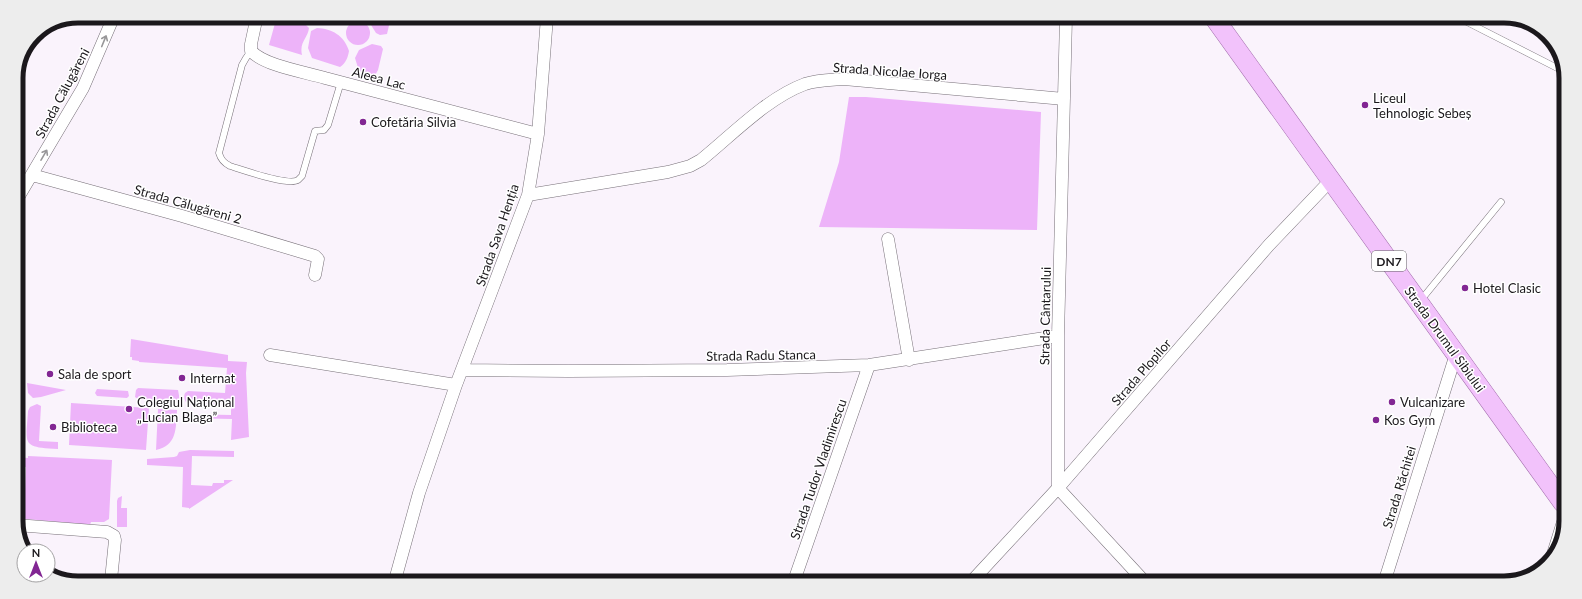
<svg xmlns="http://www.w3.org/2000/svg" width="1582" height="599" font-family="Lato,sans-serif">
<rect width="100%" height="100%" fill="#faf3fc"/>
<!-- green -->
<path fill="#edb3f9" d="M277 16 303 22 309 28C308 38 299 42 302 55L269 45Z
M366 17H391L387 34 380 35 376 33Z
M346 33a12 12 0 1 1 24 0a12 12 0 1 1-24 0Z
M317 28C332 29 344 35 349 51 348 57 346 63 340 67L312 58 308 48 311 31Z
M372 44 381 46 383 49 378 70 374 77 359 71 355 58 359 50Z
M849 97H866L1041 112 1037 230 819 227 839 162Z
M131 339 228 355V361L247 362 246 373 249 437 231 440 232 419 184 418V414L231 415V406L189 405C185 402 183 398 185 393L188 391 225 393 227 368 139 362V361L132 360V357H130Z
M27 383 66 390 41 397 33 398 28 393Z
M138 388 178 390 180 401 177 403 138 399 135 397 136 390Z
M97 389 128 391 129 396 127 398 97 396 95 393Z
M16 400 22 402 21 451H16Z
M71 403 149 408 146 450 69 445Z
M37 404 41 406 39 441 58 442V449C21 447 26 445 28 411L30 407Z
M158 409 177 410C176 428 177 446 156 450Z
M190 450 234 451V457L192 456 191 485 212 486 213 483H224V480H233L189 509V508L182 507 183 467 147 465V459L174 457 177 456 179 452Z
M28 456 112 460 109 519 104 522H91L90 525 16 518V489H25L26 467H16V457L28 458Z
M122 496 121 508H127V527H117V501L118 498Z"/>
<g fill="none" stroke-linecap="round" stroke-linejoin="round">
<defs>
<path id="lane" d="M1461 19 1565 72
M251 51 246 58 242 65 219 153C221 160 224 163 230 166 243 170 288 186 298 180 299 179 301 177 302 176L315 131 324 130 328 125 341 82
M1421 300 1501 202"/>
<path id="street" d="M257 16 251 44V51C265 66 305 72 325 78 396 97 467 116 538 134
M1066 18 1058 336V488L1144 581
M32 175 182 216 315 256 318 259 315 275
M528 195 668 172 690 166 701 160C732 135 767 98 805 84 817 80 831 80 844 79L1064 99
M16 201 83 88 114 16
M888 239 909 360
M270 355 456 385
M462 370 568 371 727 370 869 365 1058 336
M16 525 107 532 114 536 115 540 111 580
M1553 554 1563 522
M395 580 419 493 456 385 528 195 538 134 547 17
M794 581 869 365
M971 582 1058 488 1269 245 1331 180
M1384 583 1456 354"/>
<path id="primary" d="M1215 19 1563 503"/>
</defs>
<!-- lane casing -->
<use href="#lane" stroke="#777078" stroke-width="7"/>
<!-- street casing -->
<use href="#street" stroke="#777078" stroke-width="13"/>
<!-- primary casing -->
<use href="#primary" stroke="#a16cab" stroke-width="20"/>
<!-- lane -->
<use href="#lane" stroke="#fff" stroke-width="6"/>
<!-- street -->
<use href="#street" stroke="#fff" stroke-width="12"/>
<!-- primary -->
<use href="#primary" stroke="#f2c2fb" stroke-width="19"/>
</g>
<!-- one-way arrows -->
<defs><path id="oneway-shaft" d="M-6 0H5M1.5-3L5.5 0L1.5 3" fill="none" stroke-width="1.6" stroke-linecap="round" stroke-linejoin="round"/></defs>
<g stroke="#989799">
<use href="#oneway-shaft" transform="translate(104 41) rotate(-68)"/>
<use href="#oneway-shaft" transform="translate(44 155) rotate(-60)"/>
</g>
<!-- markers -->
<g fill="#822693" stroke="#fff" stroke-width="1.5">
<circle cx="1365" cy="105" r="4"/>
<circle cx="363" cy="122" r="4"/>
<circle cx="1465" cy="288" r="4"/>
<circle cx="50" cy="374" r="4"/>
<circle cx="182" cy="378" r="4"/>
<circle cx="1392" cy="402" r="4"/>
<circle cx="129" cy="409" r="4"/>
<circle cx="1376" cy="420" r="4"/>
<circle cx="53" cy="427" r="4"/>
</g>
<g text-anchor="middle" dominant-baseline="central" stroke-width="3" stroke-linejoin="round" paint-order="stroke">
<!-- shield labels -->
<rect fill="#fff" stroke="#5f5d60" stroke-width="1" x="1372" y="251" width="34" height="20" rx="3"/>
<g font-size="12" font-weight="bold" fill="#1b181c">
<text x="1389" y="261">DN7</text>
</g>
<!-- street labels -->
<g font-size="13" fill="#1b181c" stroke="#fff">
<text transform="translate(890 71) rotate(4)">Strada Nicolae Iorga</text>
<text transform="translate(379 78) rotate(15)">Aleea Lac</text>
<text transform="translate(62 93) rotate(-62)">Strada Călugăreni</text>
<text transform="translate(188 204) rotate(16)">Strada Călugăreni 2</text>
<text transform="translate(497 235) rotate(-71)">Strada Sava Henția</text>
<text transform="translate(1045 316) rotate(-89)">Strada Cântarului</text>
<text transform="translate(1445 339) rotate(54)">Strada Drumul Sibiului</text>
<text transform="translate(761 355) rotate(-1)">Strada Radu Stanca</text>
<text transform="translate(1141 372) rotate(-49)">Strada Plopilor</text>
<text transform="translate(818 469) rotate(-71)">Strada Tudor Vladimirescu</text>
<text transform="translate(1399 487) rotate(-73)">Strada Răchitei</text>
</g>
<!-- poi labels -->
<g font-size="13" fill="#1b181c" stroke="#fff" text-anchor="start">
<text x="1373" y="98">Liceul<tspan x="1373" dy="15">Tehnologic Sebeș</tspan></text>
<text x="371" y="122">Cofetăria Silvia</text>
<text x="1473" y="288">Hotel Clasic</text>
<text x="58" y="374">Sala de sport</text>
<text x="190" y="378">Internat</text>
<text x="137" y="402">Colegiul Național<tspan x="137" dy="15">„Lucian Blaga”</tspan></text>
<text x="1400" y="402">Vulcanizare</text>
<text x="1384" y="420">Kos Gym</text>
<text x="61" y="427">Biblioteca</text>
</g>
</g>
<!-- crop -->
<path d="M0 0H1582V599H0ZM78 23H1504A55 55 0 0 1 1559 78V521A55 55 0 0 1 1504 576H78A55 55 0 0 1 23 521V78A55 55 0 0 1 78 23Z" fill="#ededed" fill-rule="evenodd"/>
<path fill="none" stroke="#1b181c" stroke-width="5" d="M78 23H1504A55 55 0 0 1 1559 78V521A55 55 0 0 1 1504 576H78A55 55 0 0 1 23 521V78A55 55 0 0 1 78 23Z"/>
<!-- north arrow -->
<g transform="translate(36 563)"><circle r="19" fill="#ffffff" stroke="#a4a3a4"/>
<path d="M0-3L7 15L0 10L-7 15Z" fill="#822693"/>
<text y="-6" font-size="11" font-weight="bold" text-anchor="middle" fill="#1b181c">N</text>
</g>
</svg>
